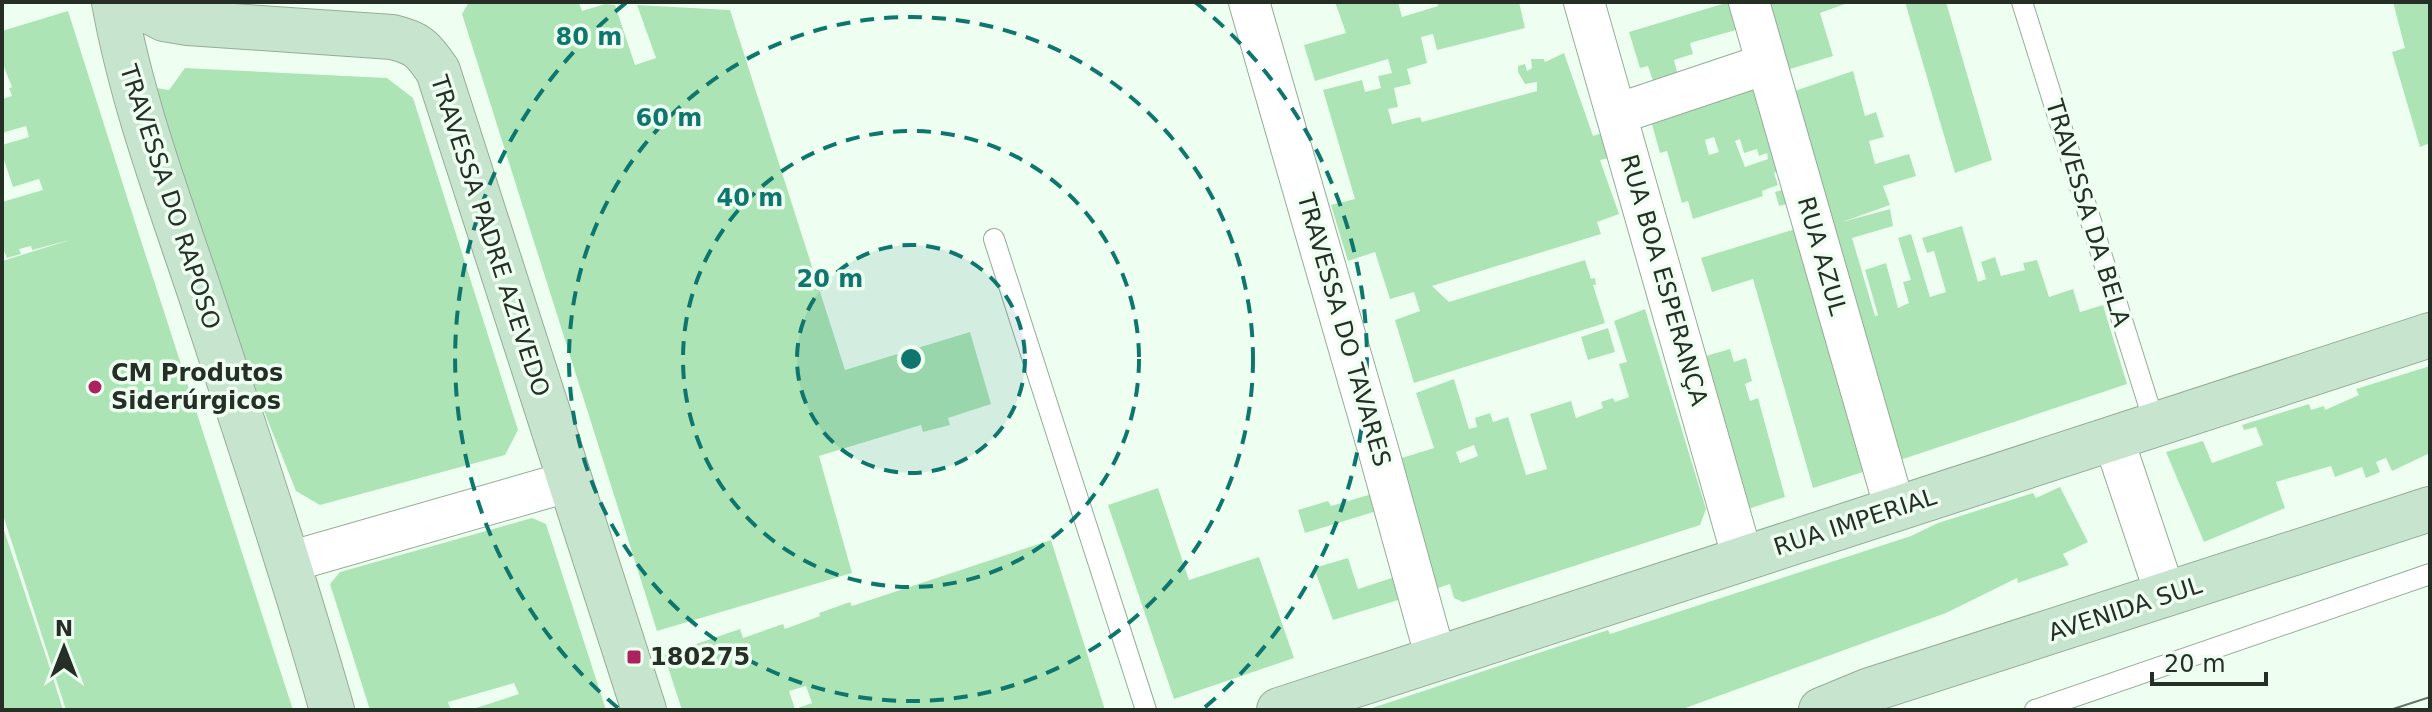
<svg xmlns="http://www.w3.org/2000/svg" width="2432" height="712" font-family="'DejaVu Sans',sans-serif">
<rect width="100%" height="100%" fill="#eefff1"/>
<!-- building -->
<path fill="#ade4b6" fill-rule="evenodd" d="M469 2 579 3 582 11 605 4 615 5 635 65 656 58 637 5 730 10 845 370 970 332 991 404 948 418 950 425 923 432 921 425 819 456 852 573 657 631 462 14Z
M1335 2H1398L1402 17 1438 6 1437 2H1519L1525 28 1437 50 1433 34 1421 37 1427 63 1407 69 1411 84 1394 88 1398 107 1388 109 1392 124 1420 117 1422 122 1537 91V82L1525 84 1518 72V66L1525 64 1527 71 1532 68 1531 59H1544L1545 62 1564 53 1593 136 1605 132 1613 157 1600 160 1619 214 1597 222 1601 234 1432 286 1449 302 1585 260 1591 279 1595 278 1596 285H1593L1605 323 1414 383 1395 320 1420 311 1414 292 1390 299 1375 252 1348 261 1331 205 1355 199 1323 90 1362 80 1365 92 1381 88 1378 76 1392 73 1388 59 1315 81 1304 45 1346 33Z
M1729 2H1736L1743 28 1690 43 1693 54 1674 60 1677 72 1653 81 1648 66 1640 68 1629 32Z
M1757 2H1844L1845 4 1820 13 1833 56 1777 73Z
M1905 2H1946L1992 160 1955 173Z
M2393 2H2430V143L2420 147 2392 52 2405 48Z
M68 11 134 219 293 710H66L2 512V261L70 240 32 250 31 246 19 249 21 254 7 258 2 246V229H4L2 202 43 190 39 179 13 187 2 154V145L29 137 26 126 2 133V99L12 96 9 88 12 87 2 62V31Z
M185 68 387 78 413 98 518 430 505 455 320 505 296 491 133 84 169 90Z
M1853 71 1865 116 1876 112 1884 137 1869 141 1875 164 1909 154 1916 176 1883 186 1890 205 1842 222 1890 209 1893 226 1852 238 1875 316 1878 315 1865 270 1886 263 1898 308 1909 303 1903 282 1911 280 1898 238 1911 234 1930 297 1946 292 1934 251 1927 253 1922 238 1962 226 1978 282 1986 279 1981 262 1995 257 2001 276 2025 270 2023 263 2037 260 2049 297 2073 289 2080 312 2103 305 2127 384 1897 461 1783 95Z
M1758 84 1785 169 1774 173 1778 185 1762 191 1763 196 1693 219 1688 201 1682 203 1667 151 1660 153 1650 117ZM1714 137 1719 152 1709 155 1705 140ZM1740 139 1744 153 1757 149 1759 156 1767 153 1768 159 1745 167 1735 141Z
M1792 187 1787 204 1779 206 1775 192Z
M1802 227 1868 461 1863 472 1813 488 1753 279 1712 292 1701 258Z
M1645 309 1706 509 1700 525 1463 602 1454 598 1450 584 1432 590 1392 461 1434 448 1416 393 1454 379 1469 429 1477 427 1475 418 1490 413 1493 422 1508 417 1526 475 1547 469 1530 414 1571 401 1576 418 1603 408 1601 402 1613 398 1615 402 1629 397 1619 364 1627 362 1614 321ZM1474 445 1478 456 1460 463 1456 452Z
M1608 328 1615 352 1588 360 1581 337Z
M1730 349 1734 362 1746 358 1752 381 1745 384 1750 401 1758 398 1785 497 1748 509 1706 356Z
M2430 366V453L2392 471 2386 458 2376 462 2380 472 2366 478 2362 467 2335 477 2331 466 2276 482 2285 508 2204 542 2166 452 2203 441 2212 463 2263 445 2256 427 2244 430 2242 425 2309 404 2311 410 2324 406 2325 410 2359 395 2356 389Z
M2060 487 2088 542 2063 554 2069 565 2018 583 2017 578 1946 613 1680 710H1366L1608 630 1610 634 1911 536 1938 523 2033 493 2036 498Z
M1158 488 1189 580 1259 557 1294 658 1174 699 1108 505Z
M1375 493 1380 510 1305 533 1298 510 1328 501 1331 506Z
M532 518 546 524 606 710H470L519 694 514 683 448 702 451 710H370L330 584 340 572Z
M3 527 49 665 63 710H2Z
M1051 540 1105 710H682L664 655 740 629 743 638 783 624 785 629 820 616 819 613 850 602 852 606ZM806 686 812 703 795 709 789 691Z
M1348 558 1358 589 1401 575 1408 597 1333 620 1314 568Z"/>
<g fill="none" stroke-linecap="round" stroke-linejoin="round">
<defs>
<path id="lane" d="M2022 2 2155 425
M994 239 1146 710
M2035 710 2430 574"/>
<path id="street" d="M1249 2 1378 449 1436 659
M1584 2 1743 559
M1749 2 1895 509
M1617 114 1766 64
M2113 438 2166 596
M289 562 571 481"/>
<path id="secondary" d="M114 2C132 102 168 197 200 293 246 432 292 570 332 710
M132 2 164 19 188 23 392 37C418 43 423 49 438 71L644 710
M1279 710 2430 335
M1821 710 1867 691 2430 509"/>
</defs>
<!-- lane casing -->
<use href="#lane" stroke="#94ad97" stroke-width="22"/>
<!-- street casing -->
<use href="#street" stroke="#94ad97" stroke-width="42"/>
<!-- secondary casing -->
<use href="#secondary" stroke="#94ad97" stroke-width="46"/>
<!-- lane -->
<use href="#lane" stroke="#fff" stroke-width="20"/>
<!-- street -->
<use href="#street" stroke="#fff" stroke-width="40"/>
<!-- secondary -->
<use href="#secondary" stroke="#c7e4ce" stroke-width="44"/>
<!-- tram -->
<path stroke="#68746a" stroke-width="2" d="M2390 710 2430 697"/>
</g>
<!-- distance rings -->
<circle cx="911" cy="359" r="114" fill="#0f766e" fill-opacity=".12"/>
<g fill="none" stroke="#0f766e" stroke-width="4" stroke-dasharray="14 10">
<circle cx="911" cy="359" r="114"/>
<circle cx="911" cy="359" r="228"/>
<circle cx="911" cy="359" r="342"/>
<path d="M618 708A456 456 0 0 1 627 2M1195 2A456 456 0 0 1 1204 708"/>
</g>
<!-- markers -->
<g fill="#ad2160" stroke="#eefff1" stroke-width="3">
<circle cx="95" cy="387" r="8"/>
<rect x="626" y="649" width="16" height="16" rx="4"/>
</g>
<g text-anchor="middle" dominant-baseline="central" stroke-width="7" stroke-linejoin="round" paint-order="stroke">
<!-- street labels -->
<g font-size="24" fill="#252f26" stroke="#eefff1">
<text transform="translate(170 197) rotate(72)">TRAVESSA DO RAPOSO</text>
<text transform="translate(2088 213) rotate(73)">TRAVESSA DA BELA</text>
<text transform="translate(490 236) rotate(72)">TRAVESSA PADRE AZEVEDO</text>
<text transform="translate(1822 256) rotate(74)">RUA AZUL</text>
<text transform="translate(1664 280) rotate(74)">RUA BOA ESPERANÇA</text>
<text transform="translate(1344 330) rotate(74)">TRAVESSA DO TAVARES</text>
<text transform="translate(1855 522) rotate(-18)">RUA IMPERIAL</text>
<text transform="translate(2125 609) rotate(-18)">AVENIDA SUL</text>
</g>
<!-- poi labels -->
<g font-size="24" font-weight="bold" fill="#252f26" stroke="#eefff1" text-anchor="start">
<text x="111" y="373">CM Produtos<tspan x="111" dy="28">Siderúrgicos</tspan></text>
<text x="650" y="657">180275</text>
</g>
</g>
<circle cx="911" cy="359" r="12" fill="#0f766e" stroke="#eefff1" stroke-width="4"/>
<g font-size="24" text-anchor="middle" font-weight="bold" fill="#0f766e" stroke="#eefff1" stroke-width="7" stroke-linejoin="round" paint-order="stroke">
<text x="589" y="45">80 m</text>
<text x="669" y="126">60 m</text>
<text x="750" y="206">40 m</text>
<text x="830" y="287">20 m</text>
</g>
<!-- border -->
<rect width="2432" height="712" fill="none" stroke="#252f26" stroke-width="8"/>
<!-- north arrow -->
<g transform="translate(64 648)" stroke="#eefff1" stroke-width="6" paint-order="stroke">
<path d="M0-6L14 30L0 20L-14 30Z" fill="#252f26"/>
<text y="-12" font-size="22" font-weight="bold" text-anchor="middle" fill="#252f26">N</text>
</g>
<!-- scale -->
<path d="M2152 672v12h114v-12" fill="none" stroke="#252f26" stroke-width="4"/>
<text x="2164" y="672" font-size="24" fill="#252f26" stroke="#eefff1" stroke-width="6" paint-order="stroke">20 m</text>
</svg>
